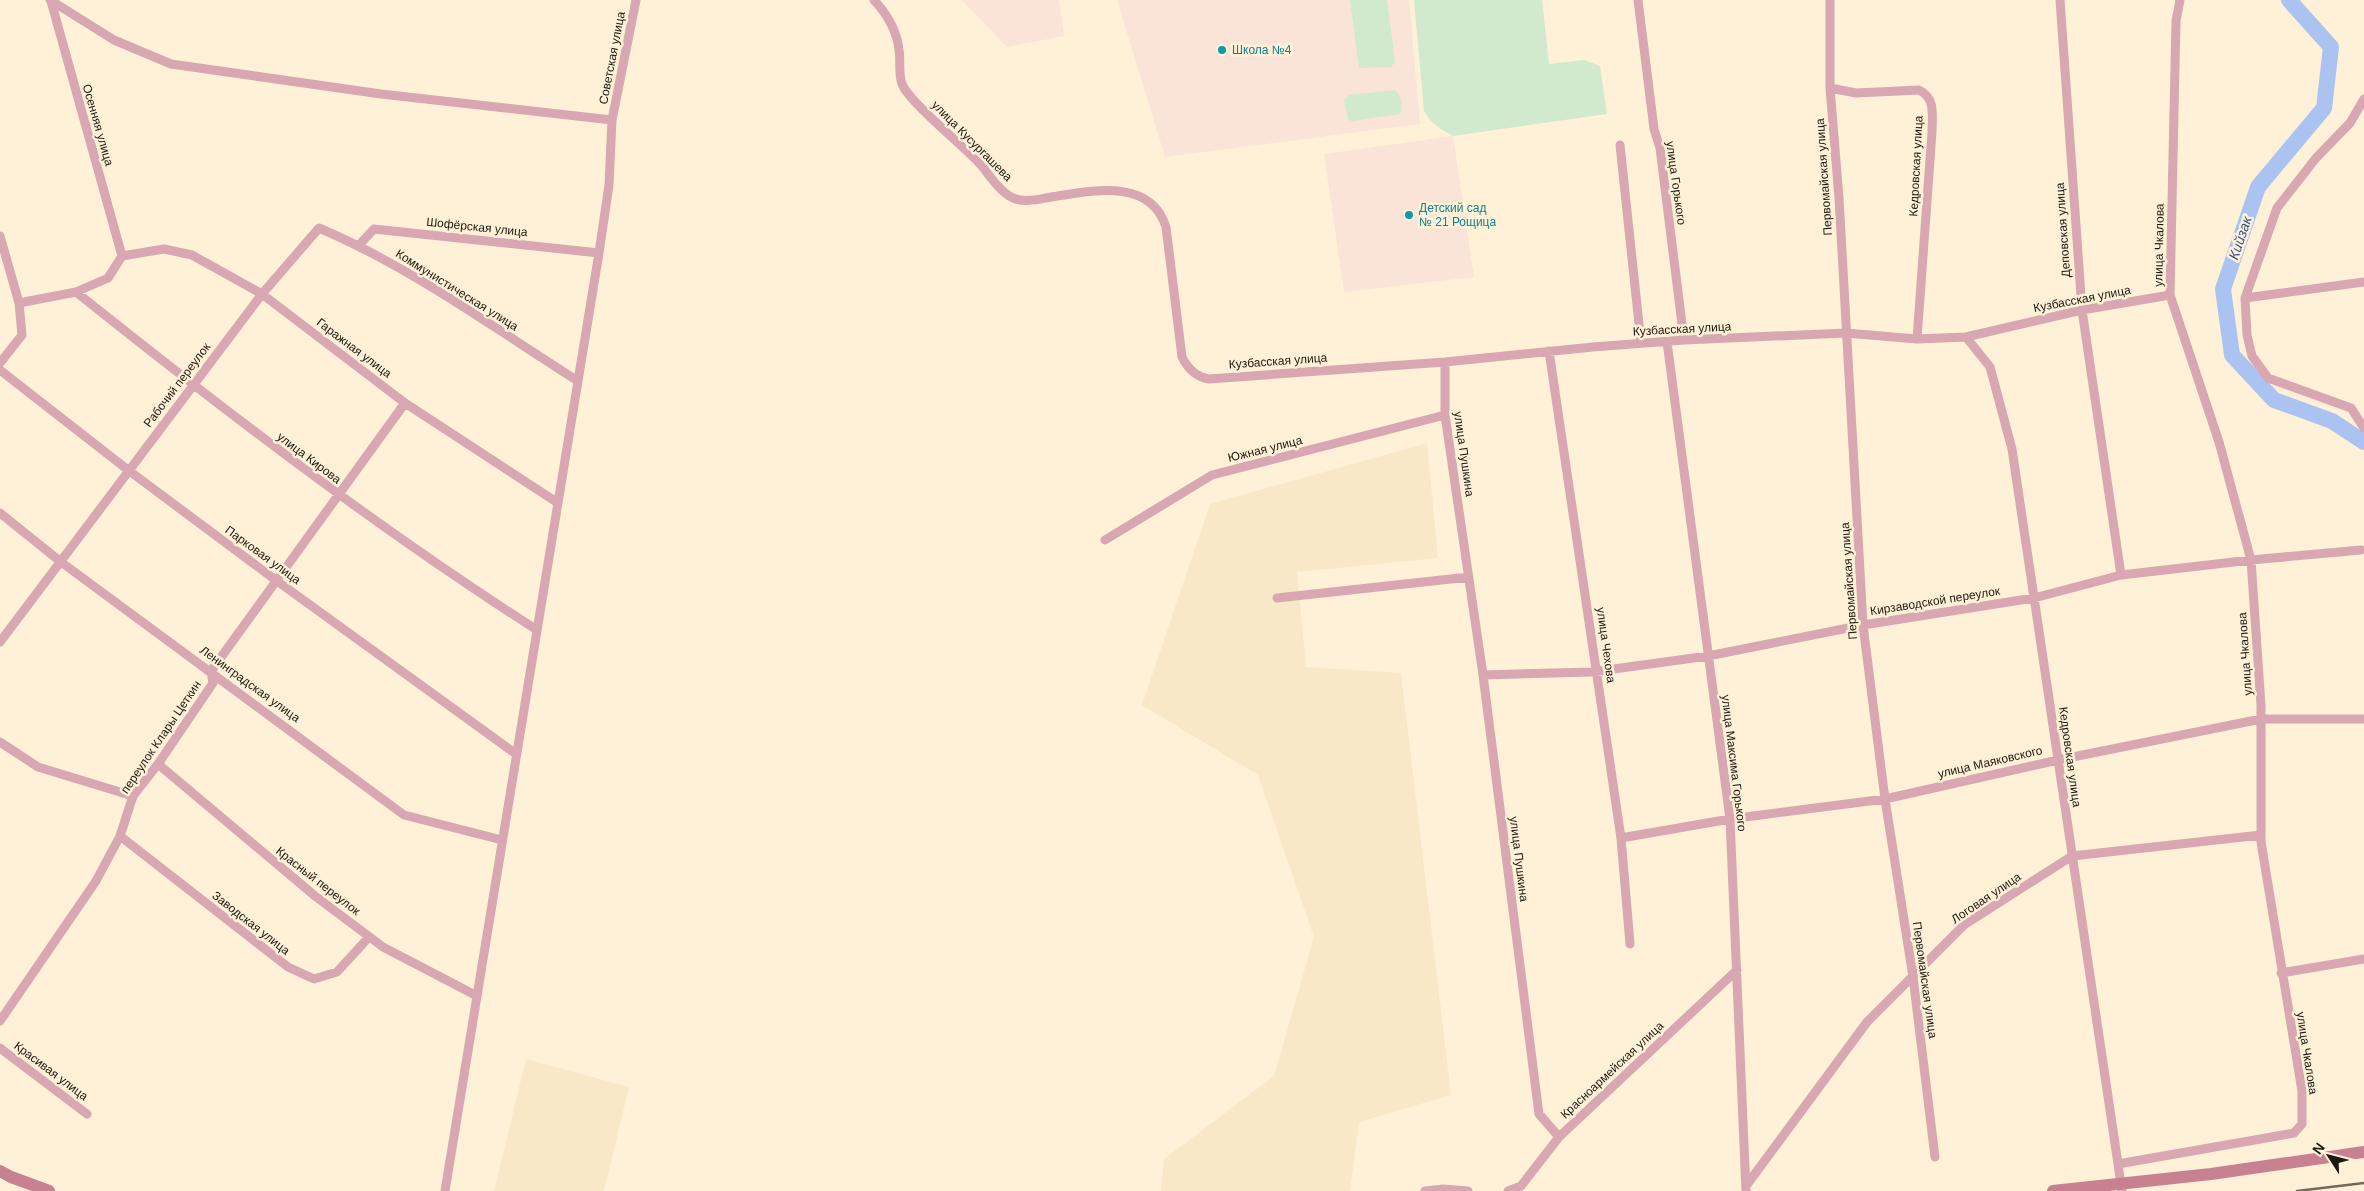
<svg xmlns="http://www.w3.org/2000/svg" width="2364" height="1191" font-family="Arial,sans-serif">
<rect width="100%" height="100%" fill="#fef1d8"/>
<!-- built -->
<path fill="#f8e8c7" d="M1427 443 1438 558 1297 572 1306 667 1401 673 1451 1095 1359 1122 1350 1191H1161L1164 1159 1274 1076 1314 937 1258 775 1142 705 1210 504Z
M526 1059 629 1087 604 1191H494Z"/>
<!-- education -->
<path fill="#fae4d7" d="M962 0H1059L1064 36 1007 47Z
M1117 0H1409L1420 124 1165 157Z
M1453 136 1474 277 1344 292 1324 154Z"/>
<!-- green -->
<path fill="#d1e9cc" d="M1350 0H1387L1395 62 1391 67 1359 68Z
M1414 0H1542L1549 64 1584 60 1600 66 1607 114 1453 136C1441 129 1431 124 1424 111Z
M1395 90C1401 94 1404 107 1400 114L1352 121 1348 120 1344 101 1349 95Z"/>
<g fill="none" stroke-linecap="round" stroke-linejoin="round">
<!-- river -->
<path stroke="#aac3f1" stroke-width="16" d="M2289 0 2331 47 2324 108 2258 187 2223 289 2232 355 2274 400 2332 421 2364 442"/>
<!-- street -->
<path stroke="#d8a7b1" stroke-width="9" d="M50 0 114 40 171 64 381 94 612 120 609 185 599 253 445 1191
M874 0C886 13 897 31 899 50 901 61 898 73 902 84 909 102 965 147 981 165 990 176 1000 192 1013 198 1025 203 1039 199 1051 197 1091 191 1150 177 1166 227L1182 357C1188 369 1196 377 1209 379L1445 362 1593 347 1684 340 1846 333 1917 339 1966 337 2082 310 2170 295
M1638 0 1654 129 1660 148 1684 340
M1830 0V88L1839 198 1863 625 1885 799 1913 977 1935 1157
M2060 0 2082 310 2121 575
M51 1 122 256
M1830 88 1856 93 1919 90C1936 98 1932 116 1932 132L1917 339
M2364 99 2350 123 2316 158 2277 208 2245 298 2247 335 2252 356 2268 378 2351 408 2364 428
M612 120 636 0
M1620 145 1641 343
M0 236 19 303 22 335 0 363
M359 245 374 229 599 253
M122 256 164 249 192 255 262 294 405 403 558 503
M76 292C225 411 376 527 537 630
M2245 298 2364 282
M19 303 76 292 108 278 122 256
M1966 337 1990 367 2012 449 2122 1191
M1667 342 1730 819 1746 1191
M1549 351 1621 838 1630 944
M1445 362V415L1483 675 1539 1114 1559 1137
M0 370 128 470 277 581 516 754
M0 513 61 562 404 815 502 840
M1105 540 1212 475 1445 415
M1277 598 1469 577
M0 642 262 294 319 228C411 267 494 328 578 381
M1483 675 1592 672 1708 656 1863 625 2034 598 2121 575 2251 560 2361 550
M0 742 38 767 133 796
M158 764 315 896 383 947 477 996
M120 836 288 967 314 979 337 972 369 937
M1621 838 1730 819 1885 799 2058 760 2261 719H2364
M2281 973 2364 959
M0 1021 96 881 120 836 133 796 158 764 213 683 211 671 405 403
M0 1048 87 1114
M2118 1164 2294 1133 2302 1124V1091L2261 842V705L2251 560 2219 442 2170 295 2176 21 2180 0
M1746 1186 1867 1022 1964 925 2072 856 2261 835
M1425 1191 1443 1189 1468 1191
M1508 1191 1521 1186 1559 1137 1737 970"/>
<!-- secondary -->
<path stroke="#c88191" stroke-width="12" d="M0 1171 11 1177 49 1191
M2053 1191 2211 1174 2364 1152"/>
<!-- rail -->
<path stroke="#716a5b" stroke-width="2.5" d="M2297 1191 2364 1183"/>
</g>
<!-- markers -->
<g fill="#0f9aa8" stroke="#fef1d8" stroke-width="2">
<circle cx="1222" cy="50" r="5"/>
<circle cx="1409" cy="215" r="5"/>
</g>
<g text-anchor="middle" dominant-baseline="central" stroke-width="5" stroke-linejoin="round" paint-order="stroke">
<!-- culture labels -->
<g font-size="12" fill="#0d838f" stroke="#fef1d8" text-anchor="start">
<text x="1232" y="50">Школа №4</text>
<text x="1419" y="208">Детский сад<tspan x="1419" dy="14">№ 21 Рощица</tspan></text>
</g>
<!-- street labels -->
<g font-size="12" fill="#1c180f" stroke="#fef1d8">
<text transform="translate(612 58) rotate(-79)">Советская улица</text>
<text transform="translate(98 125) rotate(74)">Осенняя улица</text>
<text transform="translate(972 141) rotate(45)">улица Кусургашева</text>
<text transform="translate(1916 166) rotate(-87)">Кедровская улица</text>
<text transform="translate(1824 177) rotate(-94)">Первомайская улица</text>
<text transform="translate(1676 183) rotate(82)">улица Горького</text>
<text transform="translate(477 227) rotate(6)">Шофёрская улица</text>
<text transform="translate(2063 230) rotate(-94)">Деповская улица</text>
<text transform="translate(2159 245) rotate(-89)">улица Чкалова</text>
<text transform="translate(457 290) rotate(32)">Коммунистическая улица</text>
<text transform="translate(2082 299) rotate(-11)">Кузбасская улица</text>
<text transform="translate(1682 329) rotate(-3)">Кузбасская улица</text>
<text transform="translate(354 348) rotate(37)">Гаражная улица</text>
<text transform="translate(1278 361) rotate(-4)">Кузбасская улица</text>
<text transform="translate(177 385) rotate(-53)">Рабочий переулок</text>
<text transform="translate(1265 449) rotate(-14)">Южная улица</text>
<text transform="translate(1464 454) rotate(82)">улица Пушкина</text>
<text transform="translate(309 458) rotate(37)">улица Кирова</text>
<text transform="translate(263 555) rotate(36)">Парковая улица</text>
<text transform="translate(1849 581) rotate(-94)">Первомайская улица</text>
<text transform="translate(1935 601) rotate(-9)">Кирзаводской переулок</text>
<text transform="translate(1606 645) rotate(82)">улица Чехова</text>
<text transform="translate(2245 654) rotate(-94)">улица Чкалова</text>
<text transform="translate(250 684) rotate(36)">Ленинградская улица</text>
<text transform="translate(161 737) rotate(-56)">переулок Клары Цеткин</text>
<text transform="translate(2070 757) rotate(82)">Кедровская улица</text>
<text transform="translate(1990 762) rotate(-13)">улица Маяковского</text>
<text transform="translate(1734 763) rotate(83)">улица Максима Горького</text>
<text transform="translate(1519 859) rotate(83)">улица Пушкина</text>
<text transform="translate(318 881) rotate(38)">Красный переулок</text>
<text transform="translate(1986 898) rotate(-34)">Логовая улица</text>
<text transform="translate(251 923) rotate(38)">Заводская улица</text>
<text transform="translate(1925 980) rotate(82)">Первомайская улица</text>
<text transform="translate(2307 1053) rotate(81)">улица Чкалова</text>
<text transform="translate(1612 1070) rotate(-43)">Красноармейская улица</text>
<text transform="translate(51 1071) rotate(37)">Красивая улица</text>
</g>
<!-- water labels -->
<g font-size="14" font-style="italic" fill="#35538c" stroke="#fef1d8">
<text transform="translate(2240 238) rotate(-71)">Кийзак</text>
</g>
</g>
<!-- north arrow -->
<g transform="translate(2329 1156) rotate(306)" stroke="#fef1d8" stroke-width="4" paint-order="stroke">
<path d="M0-4L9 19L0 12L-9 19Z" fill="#1c180f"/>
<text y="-8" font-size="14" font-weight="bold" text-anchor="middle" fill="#1c180f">N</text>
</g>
</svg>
